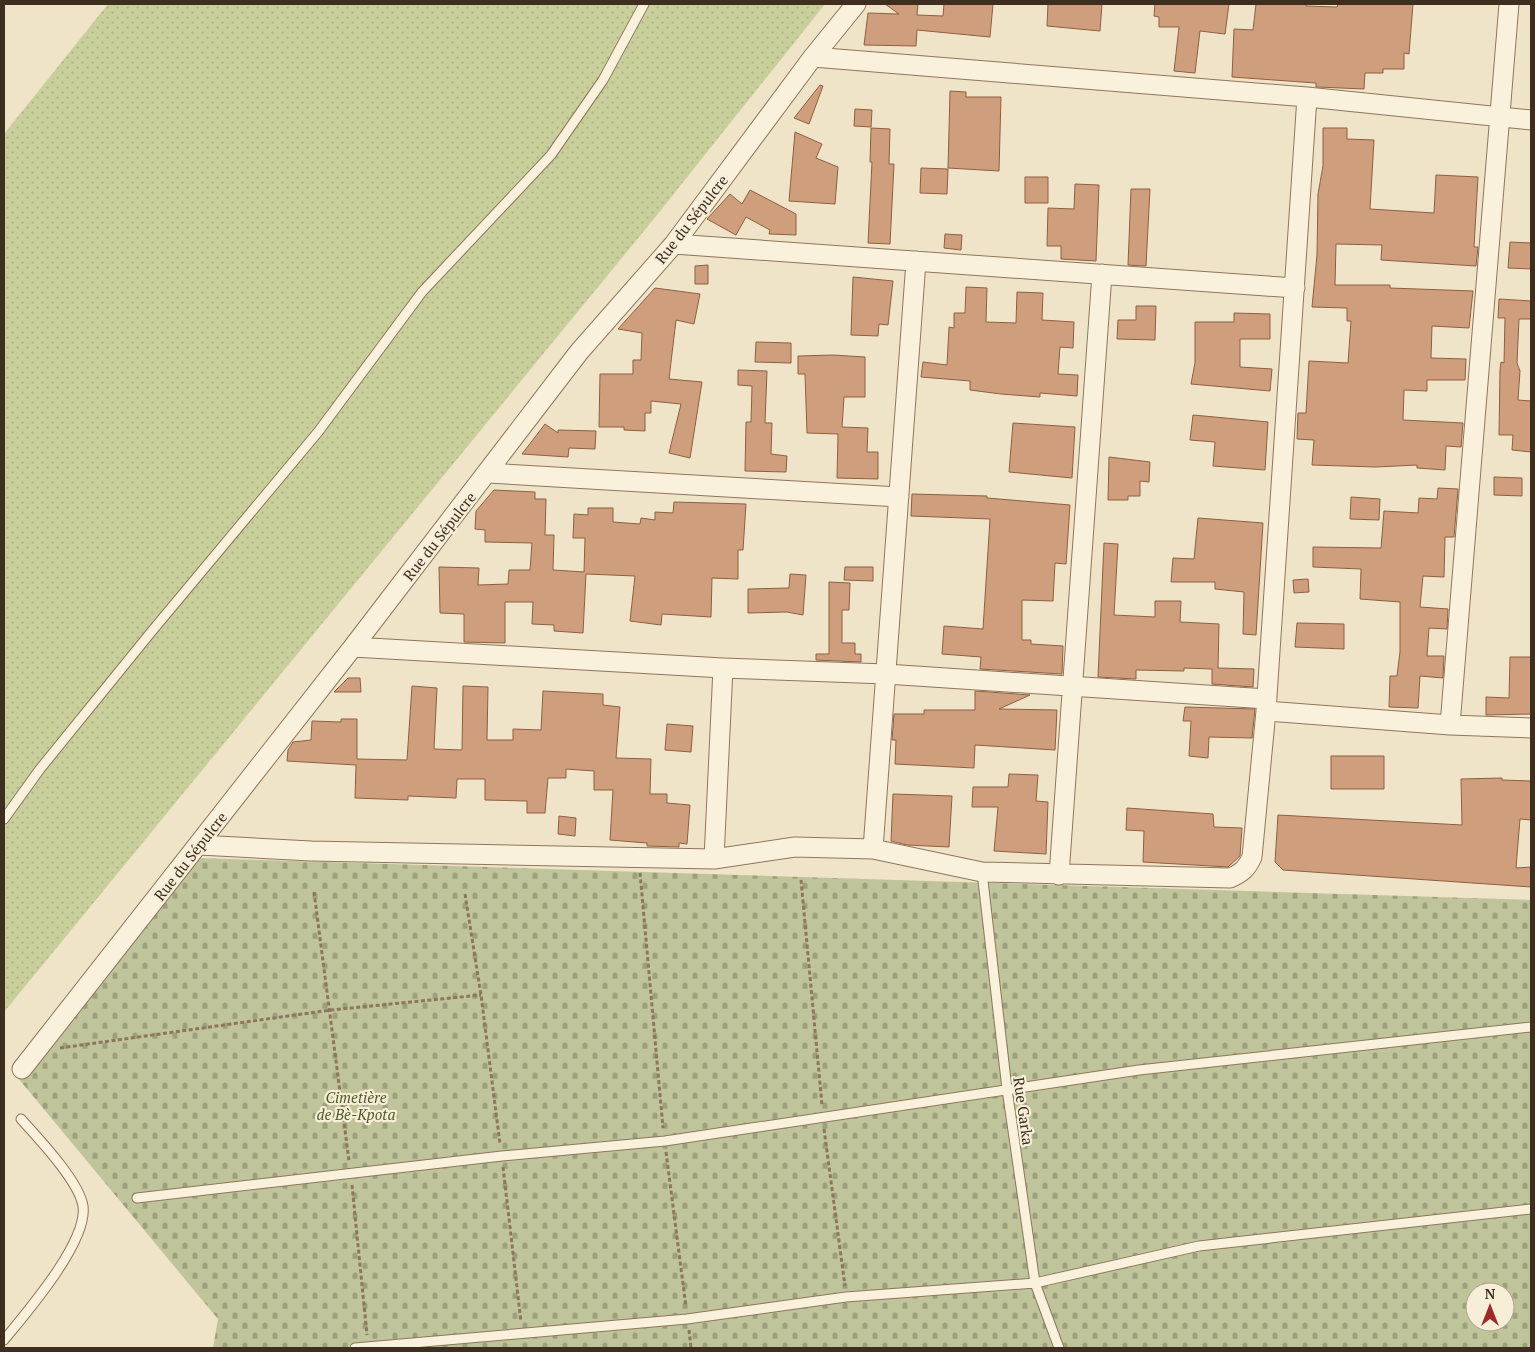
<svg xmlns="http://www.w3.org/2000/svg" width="1535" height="1352" font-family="'PT Serif',serif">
<defs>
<pattern id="grass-dots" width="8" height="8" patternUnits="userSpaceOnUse" patternTransform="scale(1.25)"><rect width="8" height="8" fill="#c9cf9b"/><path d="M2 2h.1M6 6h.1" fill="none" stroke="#aeb285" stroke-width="1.8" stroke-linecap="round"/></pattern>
<pattern id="cemetery-stones" width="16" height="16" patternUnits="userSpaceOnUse" patternTransform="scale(1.25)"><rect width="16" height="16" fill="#bfc49a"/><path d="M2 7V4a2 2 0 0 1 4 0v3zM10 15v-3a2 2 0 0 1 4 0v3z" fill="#9ca07d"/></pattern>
</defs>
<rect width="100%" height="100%" fill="#f0e4c8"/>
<!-- grass -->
<path fill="url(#grass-dots)" d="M108 4H825L657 215 4 1012V134Z"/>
<!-- cemetery -->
<path fill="url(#cemetery-stones)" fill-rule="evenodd" d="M198 858 1531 900V1348H213L218 1319 18 1078ZM1475 1292H1505V1322H1475Z"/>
<!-- building -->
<path fill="#cf9f7d" stroke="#8d5f41" d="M885 4H918L917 15 943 16 944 4H993L990 37 917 30 916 46 864 45 868 13 899 14Z
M1048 4H1102L1100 31 1047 26Z
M1155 4H1229L1225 34 1200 31 1195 73 1174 71 1179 27H1159V17L1154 16Z
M1256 4H1306V6L1337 7 1338 4H1413L1409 54 1404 53V69H1383V73H1365L1364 89 1318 87H1316V83L1232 77 1234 29 1253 30Z
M820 85 823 86 809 124 794 118Z
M950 91 966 92V97H1001L999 171 948 168Z
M855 109 872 110 871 127 854 126Z
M871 128 890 129 889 164H894L890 244 868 243 872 162H870Z
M1323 128H1347V139L1374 140 1370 209 1434 213 1436 175 1478 177 1474 247H1478L1476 266 1381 260 1382 245 1336 244 1335 285H1390V288L1473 291 1469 328 1432 326 1431 358 1466 359 1465 380H1427V391L1404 390 1403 420 1463 423 1461 447 1446 446 1445 470 1417 468V465L1376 467 1312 465 1314 440 1297 439 1298 413H1306L1309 361 1348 363 1351 321H1347V308L1312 307 1317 255 1318 194 1323 166Z
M795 132 822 144 816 158 838 167 835 204 789 201Z
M921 168 948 169 947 194 920 193Z
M1025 177H1048V203H1025Z
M1075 184 1099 185 1096 261 1061 259V246H1047L1048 208 1074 209Z
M1131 189H1150L1146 266 1128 265Z
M750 190 796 214V235L769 234 770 230 746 217 736 235 707 219 730 194 742 204Z
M945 234 962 235 961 250 944 248Z
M1510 242 1531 243V269L1508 268Z
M708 265V284H695V266Z
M853 277 893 281 888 325 879 324 878 336 851 335Z
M966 287 987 288 986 322 1016 323 1017 292 1043 293 1042 320 1074 322 1073 348 1060 347 1058 374 1078 375 1077 396 1040 393V397L1001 394 970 390V381L921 377 923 362 947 365 949 327 954 328V313H965Z
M655 288 700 294 694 324 676 320 669 379 702 382 690 458 669 453 681 404 651 401V413H645V431L624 430V427H599L600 374H633V360H641L642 333 618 329Z
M1499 299 1531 301V319H1519L1517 363 1520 371 1518 400 1531 401V452L1512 450 1513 435H1499L1500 370 1501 362 1504 363 1505 318H1498Z
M1136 306H1156L1155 340 1117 339 1118 320H1136Z
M1234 313 1270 314V339H1240V367L1272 369 1270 391 1191 384 1195 363V322H1234Z
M756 342 791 343V363L755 362Z
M833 355 865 357V397H844L842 427 868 428 867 452H878V479L837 478 838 434 807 433 805 374H798V356Z
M738 370 767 371 765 423H772L771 454 787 456 786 472 745 471 746 422H751L752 386 738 385Z
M1193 415 1268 422 1265 470 1213 466 1215 442 1190 440Z
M1013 423 1075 427 1072 478 1009 472Z
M545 424 558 433V430L596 431 595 449 569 448 568 457 522 454Z
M1109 457 1150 462 1149 482 1140 481V496H1128V500H1108Z
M1494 477 1522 478V496L1494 495Z
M1438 488 1458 489 1454 537H1445L1444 577 1423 576 1420 607 1448 609 1447 629 1429 628 1427 656H1444L1443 678 1420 676 1418 708 1389 707 1390 676H1397L1400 652V602L1360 599 1361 569 1313 567V547L1381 548 1384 511 1418 513 1419 498 1437 499Z
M494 490 535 492V499H546L545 535H554L553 570 584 572 585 538H573L574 514 588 515V508H613V522L640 524 641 518 655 520V512L673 513 674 502 746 504 743 550H738V579L712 578 711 617 662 614 661 625 630 621 635 576 586 574 583 633 554 631V625L532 624 533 602H505V643L464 642V614L440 613 439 567 479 568 478 585 508 584 509 570H530L532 543 485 542V530L475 529 476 511Z
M912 494 987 496V498L1070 505 1066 564 1055 563 1053 601 1022 600V640H1031V644L1063 646 1062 674 980 669 981 657 942 654 944 626 983 629 990 519 911 516Z
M1351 497 1380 499 1379 520 1350 519Z
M1198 518 1263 523 1256 635 1243 634 1244 592 1215 589V582H1171L1173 558 1194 559Z
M1104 543 1118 544 1114 615 1155 617V601H1181L1180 622 1219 624 1218 668 1254 669 1253 687 1212 684V669L1184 668V671L1136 670V679L1098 677Z
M845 567H873V581L844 580Z
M790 574 806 575 803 615 787 612 748 613V589L789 588Z
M1308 579 1309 592 1294 593 1293 580Z
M829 582 850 583 849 610H842V643H855V654H861V662L816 660V654H829Z
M1297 623 1344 624V649L1295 647Z
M1510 657H1531V714L1486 715V697L1509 698Z
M348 678H360L361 692H334Z
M412 686 437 688 434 749 462 750 463 686 488 687 487 740H513V729L541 730 543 691 603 694V705L620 707 616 758 651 759 650 794H667V803L690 805 687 844 679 843V847L647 846V843L610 840 613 790H594V771L566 769V778H548L545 813H527V801L485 800V779H457L456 798 408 796V800L355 798 356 765 287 761 288 750 293 742 311 740 312 721 341 722V719H357V759L407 760Z
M975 691 1030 695 999 709 1057 710 1055 750 975 745 974 768 895 764 896 740H892L894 714H924V710H975Z
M1185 707 1255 709 1252 738 1209 737 1208 758 1189 756 1191 721H1183Z
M667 724 693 726 691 752 665 750Z
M1331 756H1384V789H1331Z
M1009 774 1038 775 1036 801 1048 802 1046 854 994 851 998 807H972L973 787H1008Z
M1502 778V780L1531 781V820L1520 819 1516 868 1531 867V887L1283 870 1275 862 1278 815 1462 825 1461 779Z
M893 794 952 796 949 847 907 845 891 841Z
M1127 808 1213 814 1214 827 1242 828 1240 856 1228 867 1143 862 1144 831 1126 830Z
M559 816 576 818 575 836 558 834Z"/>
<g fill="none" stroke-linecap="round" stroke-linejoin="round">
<defs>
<path id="lane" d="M4 819 40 769 152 631 318 432 422 292 551 155 603 80 644 4
M982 872 1007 1089 1035 1283 1059 1348
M137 1198 502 1156 665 1141 1139 1070 1531 1027
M4 1340C26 1313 88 1242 83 1206 79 1181 38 1138 21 1119
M355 1348 687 1319 846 1297 1035 1283 1199 1246 1531 1209"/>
<path id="street" d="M813 57 1307 97 1531 120
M674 244 1295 288
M488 473 899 497
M353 647 723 668 886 674 1267 699
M1266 711 1450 725 1531 728
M1450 725 1509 4
M199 845 311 851 714 859 795 847 873 849 982 872 1230 878C1242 873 1247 868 1252 857L1266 711 1307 97
M873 849 916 261
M714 859 723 668
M1059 875 1102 274
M22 1069 353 647 579 352 674 244 813 57 856 4"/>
</defs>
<!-- lane casing -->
<use href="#lane" stroke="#8d765c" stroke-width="11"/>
<!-- street casing -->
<use href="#street" stroke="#8d765c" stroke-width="21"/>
<!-- path -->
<path stroke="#8d765c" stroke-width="3" stroke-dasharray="4 2.5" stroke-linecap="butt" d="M640 873 663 1128
M801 880 822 1105
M314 892 349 1161
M465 894 481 995 500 1144
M60 1048 331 1010 481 995
M824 1129 845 1286
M666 1152 686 1307
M503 1167 521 1322
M352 1185 367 1335
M689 1330 691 1348"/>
<!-- lane -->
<use href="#lane" stroke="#faf1dc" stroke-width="9"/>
<!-- street -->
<use href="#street" stroke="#faf1dc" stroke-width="19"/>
</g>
<g text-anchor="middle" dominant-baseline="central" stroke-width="4.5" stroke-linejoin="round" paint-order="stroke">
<!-- street labels -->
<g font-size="15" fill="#3d2e20" stroke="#f7eed8">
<text transform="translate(691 219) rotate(-52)">Rue du Sépulcre</text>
<text transform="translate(439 536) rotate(-52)">Rue du Sépulcre</text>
<text transform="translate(190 856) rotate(-52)">Rue du Sépulcre</text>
<text transform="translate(1024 1111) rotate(82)">Rue Garka</text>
</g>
<!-- park labels -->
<g font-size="15" font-style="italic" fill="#4d5a26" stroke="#f7eed8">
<text x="356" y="1097">Cimetière<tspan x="356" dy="17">de Bè-Kpota</tspan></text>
</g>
</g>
<!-- border -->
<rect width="1535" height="1352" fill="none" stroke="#3d2e20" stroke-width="10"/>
<!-- north arrow -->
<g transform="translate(1490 1307)"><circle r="24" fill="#f7eed8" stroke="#ada18e"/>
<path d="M0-4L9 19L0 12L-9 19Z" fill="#9e2a2b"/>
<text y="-8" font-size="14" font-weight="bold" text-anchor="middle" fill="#3d2e20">N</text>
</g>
</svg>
